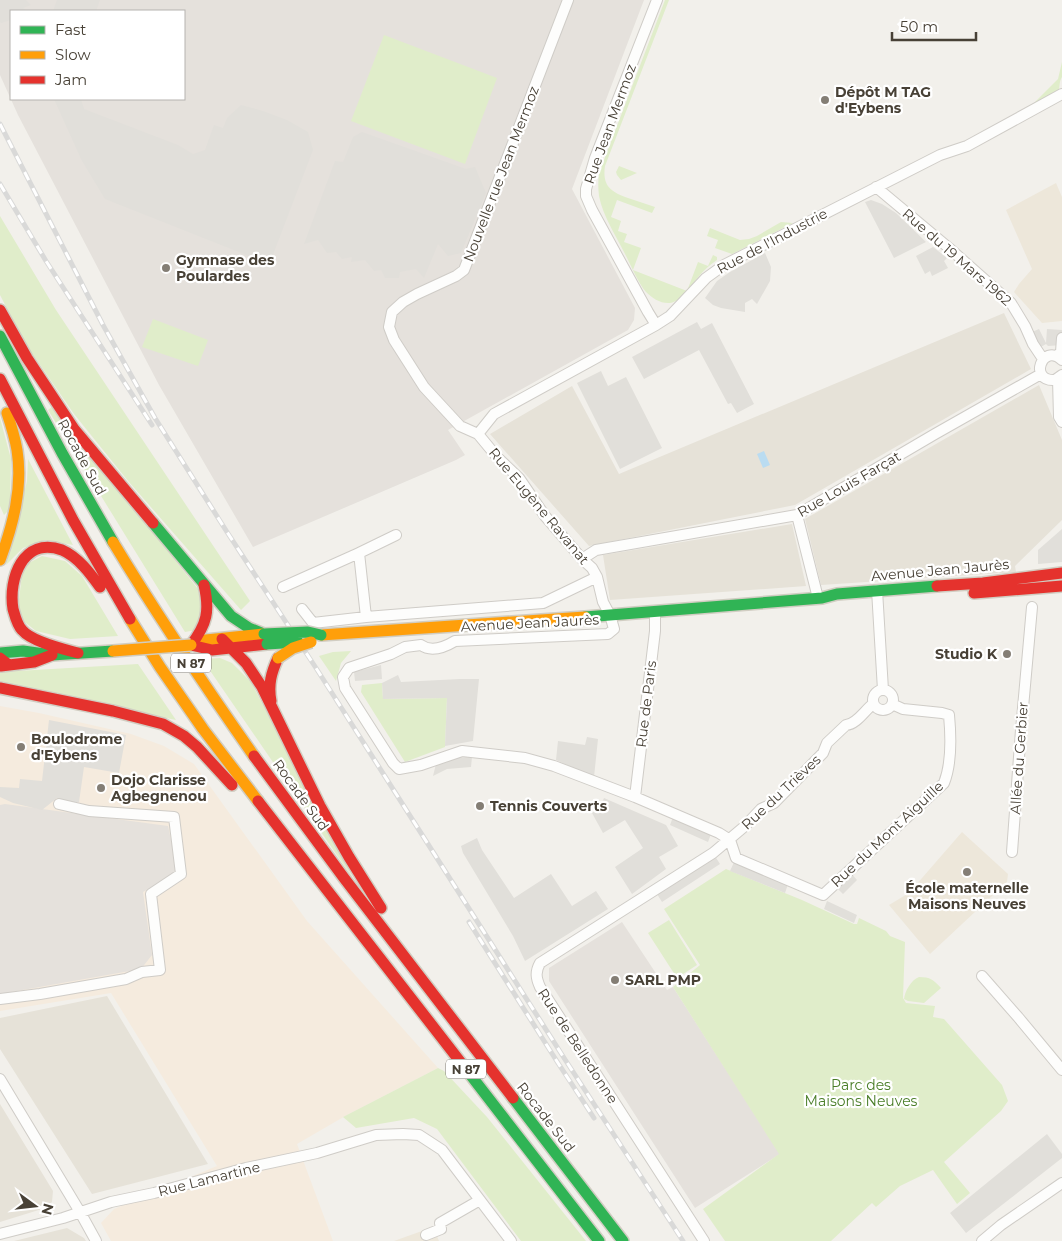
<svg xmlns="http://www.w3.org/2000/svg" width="1062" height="1241" font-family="Montserrat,sans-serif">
<rect width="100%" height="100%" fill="#f2f0eb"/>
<!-- residential -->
<path fill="#e6e2d8" d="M1004 313 1031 369 795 505 589 546 490 434 572 386 619 474Z
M1039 385 1062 440V520L1015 566 1016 572 821 585 805 519Z
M792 524 806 586 610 600 603 555Z
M107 996 208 1164 92 1194 0 1049V1018Z
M0 1104 53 1191 52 1202 42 1209 0 1222Z
M67 1228 84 1238 86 1241H14Z"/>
<!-- commercial -->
<path fill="#f5ebde" d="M0 706 39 713 131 734 164 746 194 764 307 921 438 1068 347 1115 297 1144 333 1241H111L101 1223 114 1209 217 1166 111 993 0 1011Z"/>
<!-- industrial -->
<path fill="#e5e1dc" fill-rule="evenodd" d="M0 0H644L572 189 635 308 634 320 628 330 448 430 465 455 456 460 253 547 159 385 18 115 0 75ZM11 11H184V99H11Z
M5 804 168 826 178 872 143 892 152 955 141 969 0 994V805Z
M622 922 667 990 673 987 780 1154 695 1208 549 981V968Z"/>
<!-- education -->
<path fill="#ede7da" d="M1056 183 1062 197V321L1042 323 1014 292 1019 284 1032 269 1006 210Z
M962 832 1008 874 1007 882 930 954 889 905 909 893Z
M433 1227 439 1241H394Z"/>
<!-- green -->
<path fill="#e0edca" d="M665 0H669L605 166C602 186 611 192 628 198 637 201 646 204 655 207L652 213 617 200 611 217 621 221 618 231 627 234 624 242 641 248 633 270 687 291 698 262 708 266 713 255 717 257V260C711 264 705 269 700 275 692 284 683 301 670 303 661 304 652 298 646 292 638 283 630 263 624 252 615 234 603 216 599 196 598 188 598 181 599 173Z
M384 35 497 78 465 164 351 121Z
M1062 62V77C1059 81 1060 88 1058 94L1028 109 1058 79Z
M619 166 637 173 621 180 617 175 616 172Z
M0 216 56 310 250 601 241 610 128 481 74 414 25 343 0 295Z
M781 222 793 223 732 254 715 248 718 240 707 236 710 228 740 240 749 239 757 236Z
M153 319 208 340 198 366 142 347Z
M53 406 198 589 202 611 196 630 185 632 48 410Z
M0 418 11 459 10 509 4 515 0 506Z
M28 459 73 545 46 540 23 548 6 565 27 481Z
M42 556 65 561 82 576 118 636 70 639 36 631 17 616 23 566Z
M351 651 341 663 336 681 319 656 333 652Z
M220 658 232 663 251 682 354 880 202 659Z
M138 664 176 720 0 685V672Z
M382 683 383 699 447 698 445 747 405 762 361 692 362 685Z
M726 869 802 900 854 924H857L859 918 886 931 890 936 905 942 903 998 906 1003 935 1006 933 1017 944 1019 1002 1085 1008 1101 1001 1111 944 1162 970 1193 957 1204 933 1170 900 1186 876 1207 872 1203 831 1241H725L703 1209 779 1154 673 987 700 965 664 909Z
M669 920 697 965 677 978 648 933Z
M919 977C930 977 934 980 941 988L924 1003 908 1001 904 999C905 991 911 980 919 977Z
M438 1068 444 1071 487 1117 586 1241H521L437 1129 414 1118 356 1128 343 1117Z"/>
<!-- parking -->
<path fill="#e1dfda" d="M0 0H26L31 5 23 8 27 11H11V20L1 23 0 22Z
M57 0H100L96 11H53Z
M54 99H81L84 109 178 145 193 154 205 150 214 125 223 128 227 118 241 105 263 111 287 120 308 132 313 150 271 260 266 254 254 258 105 199 82 161Z
M362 132 466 169 475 167 486 193 461 253 448 256 438 244 424 278 416 269 400 272 399 278H385L381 270 374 271 365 260 351 262 352 257 342 259 336 252 327 253 318 240 304 244 335 161 343 162 353 137Z
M871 200 882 204 896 213 926 242 894 258 865 202Z
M933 247 947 258 944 261 948 268 932 276 930 271 925 274 916 256Z
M765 253 771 267 770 281 757 304 752 299 745 303V312L721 308 713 305 705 298 717 281 730 272Z
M697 322 701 329 712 323 754 404 737 413 731 403 728 404 699 350 644 379 632 357Z
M1039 329 1046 343 1047 329 1062 330V345L1048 346 1046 344 1039 348 1032 332Z
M601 371 608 386 626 377 662 448 620 469 577 383Z
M1062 529V562L1038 564V550Z
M381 665 382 679 355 681 354 672Z
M398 675 401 682 460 679H479L473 741 445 746 447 698 383 699 382 683Z
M49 720 126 735 119 773 84 767 79 802H72L57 798 42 810 13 803 0 797V787L19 788 20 779 42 781Z
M587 737 598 739 594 777 556 760 558 741 585 745Z
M472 757 471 767 447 769 433 776 436 764 450 758Z
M604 798 666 825 678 846 659 857 666 869 632 894 615 867 643 848 625 820 603 833 592 813 600 807Z
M673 817 711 834 708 842 670 825Z
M477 838 482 850 514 898 551 874 572 906 596 891 608 909 525 961 513 936 463 853 461 846Z
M713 853 720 864 662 902 655 891Z
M736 858 789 881 785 893 730 871Z
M849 871 857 880 843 894 834 885Z
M827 901 857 915 854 923 824 909Z
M1047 1134 1062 1154V1158L966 1233 950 1213Z"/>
<!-- water -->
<path fill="#badcf1" d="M764 451 770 465 763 468 757 454Z"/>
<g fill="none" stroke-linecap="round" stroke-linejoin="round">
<defs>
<path id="street" d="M568 0 464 270 456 276 417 294 403 302 392 312 389 327 394 340 424 387 460 426 478 434 497 457 519 478 545 516 582 559 592 568 597 577 603 602 610 615 614 629 608 634 455 641C445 647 432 653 421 645L405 647 391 654 349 668 343 677 345 688 393 763 399 769 421 765 462 751 525 758 554 766 635 797 719 833 730 840
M876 187 949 248 1011 303 1025 326 1033 344 1043 359
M656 325 648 312 592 210 586 196V189L595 158 657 0
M1057 356 1061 352 1062 338
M1062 360C1042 342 1028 382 1055 380L1062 375
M1058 379 1059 417 1062 422
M478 434 494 414 656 325 670 316 706 278 724 265 940 155 967 146 1062 94
M797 515 818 598
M359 553 396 535
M582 559 596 550 797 515 935 434 1041 374
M283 587 359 553 366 617
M877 590 883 690
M302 609 313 623 366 617 543 603 597 577
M873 700a10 10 0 1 1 20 0a10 10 0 1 1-20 0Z
M635 797 655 631V612
M730 840 736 858 823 895 944 783C952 763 951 736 949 715L942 713 903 709 892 704
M1012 852 1021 730 1032 607
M982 976 1018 1017 1062 1070
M0 999 40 994 126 979 142 972 160 970 151 894 181 874 174 817 89 811 59 804
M0 1079 80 1212 96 1241
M0 1234 63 1218 111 1202 154 1193 246 1168 317 1153 376 1135 403 1134 419 1135 442 1150 511 1241
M426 1235 441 1229 440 1223 480 1200
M704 1241 540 987C536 978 535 972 540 963L713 853 745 826 761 809 774 803 823 753 827 743 846 725C857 724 864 711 873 704
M982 1241 1001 1225 1062 1183"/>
<path id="fast" d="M0 336 62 453 113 542
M153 523 231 616 249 628 264 634
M585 617 822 598 837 594 937 586
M0 653 23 651 52 655 113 651
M469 1073 599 1241
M513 1098 623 1241"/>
<path id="slow" d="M113 542C157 615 205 686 254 756
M0 560C13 525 23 488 17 450 15 438 11 425 7 413
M130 619 160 667 203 729 258 801
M321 635 585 617
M193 645 206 640 263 634"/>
<path id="jam" d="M0 310 27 358 74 429 153 523
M0 379 73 520 130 619
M937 586 983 583 1062 573
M974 593 1062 586
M222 639 246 663 262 687 320 806 349 857 381 908
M191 645 212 650 267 644
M191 645C207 624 210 611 204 585
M78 653C63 649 32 642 22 630 17 625 15 616 13 609 8 579 23 536 62 550 78 557 90 573 100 587
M0 658 9 665
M1 666 34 662 52 655
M0 688 113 711 163 724 184 736 197 747 232 785
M271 701C268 685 271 673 278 658
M254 756 344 878 513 1098
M258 801 469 1073"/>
</defs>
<!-- street casing -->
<use href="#street" stroke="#cfccc7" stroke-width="12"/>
<!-- fast casing -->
<use href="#fast" stroke="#d1cdc2" stroke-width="14"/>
<!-- slow casing -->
<use href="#slow" stroke="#d1cdc2" stroke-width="14"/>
<!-- jam casing -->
<use href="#jam" stroke="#d1cdc2" stroke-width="14"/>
<!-- street -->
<use href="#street" stroke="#fdfdfc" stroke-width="10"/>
<!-- fast -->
<use href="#fast" stroke="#30b455" stroke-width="11"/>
<!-- slow -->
<use href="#slow" stroke="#ff9f0a" stroke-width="11"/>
<!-- jam -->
<use href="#jam" stroke="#e5322d" stroke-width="11"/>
<defs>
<path id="rail" d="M0 124 103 325 155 418 227 532 316 668 566 1061 683 1241
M0 184 46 261 152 425
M469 922 558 1063 594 1118"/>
</defs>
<!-- rail casing -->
<use href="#rail" stroke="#d9d9d8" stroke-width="5"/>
<!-- rail -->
<use href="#rail" stroke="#fff" stroke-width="3" stroke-dasharray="9" stroke-linecap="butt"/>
<defs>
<path id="fast-bridge" d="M264 634 308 632 321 635
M267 644 298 642"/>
<path id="slow-bridge" d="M113 651 191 645
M278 658 293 648 311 642"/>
</defs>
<!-- fast-bridge casing -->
<use href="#fast-bridge" stroke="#d1cdc2" stroke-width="14" stroke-linecap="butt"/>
<!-- slow-bridge casing -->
<use href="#slow-bridge" stroke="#d1cdc2" stroke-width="14" stroke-linecap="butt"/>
<!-- fast-bridge -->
<use href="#fast-bridge" stroke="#30b455" stroke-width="11"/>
<!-- slow-bridge -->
<use href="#slow-bridge" stroke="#ff9f0a" stroke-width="11"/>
</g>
<!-- markers -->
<g fill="#847e75" stroke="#fff" stroke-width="2">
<circle cx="825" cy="100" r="5"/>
<circle cx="166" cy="268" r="5"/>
<circle cx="1007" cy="654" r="5"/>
<circle cx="21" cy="747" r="5"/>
<circle cx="101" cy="788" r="5"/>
<circle cx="480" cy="806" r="5"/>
<circle cx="967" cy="872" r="5"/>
<circle cx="615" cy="980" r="5"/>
</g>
<g text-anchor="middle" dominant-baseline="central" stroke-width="4.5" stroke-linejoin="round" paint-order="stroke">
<!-- shield labels -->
<g fill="#fff" stroke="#7f7a72" stroke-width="1">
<rect x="171" y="653.5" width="40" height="19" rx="4"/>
<rect x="446" y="1059.5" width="40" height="19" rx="4"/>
</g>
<g font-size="12" font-weight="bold" fill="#484136">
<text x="191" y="663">N 87</text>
<text x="466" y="1069">N 87</text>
</g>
<!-- poi labels -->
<g font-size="14" font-weight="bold" fill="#484136" stroke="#fff" text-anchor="start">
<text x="835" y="92">Dépôt M TAG<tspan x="835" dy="16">d'Eybens</tspan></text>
<text x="176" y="260">Gymnase des<tspan x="176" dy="16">Poulardes</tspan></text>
<text x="997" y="654" text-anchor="end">Studio K</text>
<text x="31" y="739">Boulodrome<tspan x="31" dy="16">d'Eybens</tspan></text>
<text x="111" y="780">Dojo Clarisse<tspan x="111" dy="16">Agbegnenou</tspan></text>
<text x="490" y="806">Tennis Couverts</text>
<text x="967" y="888" text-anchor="middle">École maternelle<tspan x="967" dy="16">Maisons Neuves</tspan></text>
<text x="625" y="980">SARL PMP</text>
</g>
<!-- street labels -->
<g font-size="14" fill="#484136" stroke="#fff">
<text transform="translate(610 124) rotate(-70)">Rue Jean Mermoz</text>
<text transform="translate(501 174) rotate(-69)">Nouvelle rue Jean Mermoz</text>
<text transform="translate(772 241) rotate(-28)">Rue de l'Industrie</text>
<text transform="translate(957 257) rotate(41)">Rue du 19 Mars 1962</text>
<text transform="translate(82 457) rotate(61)">Rocade Sud</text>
<text transform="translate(849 484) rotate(-30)">Rue Louis Farçat</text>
<text transform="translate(539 506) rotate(50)">Rue Eugène Ravanat</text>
<text transform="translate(940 570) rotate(-5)">Avenue Jean Jaurès</text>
<text transform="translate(530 623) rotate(-3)">Avenue Jean Jaurès</text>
<text transform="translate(646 704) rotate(-83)">Rue de Paris</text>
<text transform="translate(1019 758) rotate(-86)">Allée du Gerbier</text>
<text transform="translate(781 792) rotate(-43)">Rue du Trièves</text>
<text transform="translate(301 795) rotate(54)">Rocade Sud</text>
<text transform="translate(887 834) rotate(-43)">Rue du Mont Aiguille</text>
<text transform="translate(578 1046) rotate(57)">Rue de Belledonne</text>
<text transform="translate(546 1117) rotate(52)">Rocade Sud</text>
<text transform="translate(209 1179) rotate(-14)">Rue Lamartine</text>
</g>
<!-- park labels -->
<g font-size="14" fill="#497d27" stroke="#fff">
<text x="861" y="1085">Parc des<tspan x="861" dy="16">Maisons Neuves</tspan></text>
</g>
</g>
<!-- legend -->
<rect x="10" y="10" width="175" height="90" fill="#ffffff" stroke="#b6b3af"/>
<rect x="20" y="26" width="25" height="8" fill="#30b455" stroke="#b6b3af"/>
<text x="55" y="35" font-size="15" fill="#484136">Fast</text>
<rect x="20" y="51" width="25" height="8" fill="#ff9f0a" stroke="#b6b3af"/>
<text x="55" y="60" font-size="15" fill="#484136">Slow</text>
<rect x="20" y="76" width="25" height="8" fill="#e5322d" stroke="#b6b3af"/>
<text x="55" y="85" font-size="15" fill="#484136">Jam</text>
<!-- north arrow -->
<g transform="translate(35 1206) rotate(105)" stroke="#ffffff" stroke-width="4" paint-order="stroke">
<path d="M0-4L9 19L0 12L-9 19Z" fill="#484136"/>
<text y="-8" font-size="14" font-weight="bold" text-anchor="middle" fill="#484136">N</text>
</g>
<!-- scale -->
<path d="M892 32v8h84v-8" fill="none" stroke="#484136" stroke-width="2.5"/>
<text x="900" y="32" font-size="15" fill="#484136" stroke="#ffffff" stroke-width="4" paint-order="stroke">50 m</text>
</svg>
